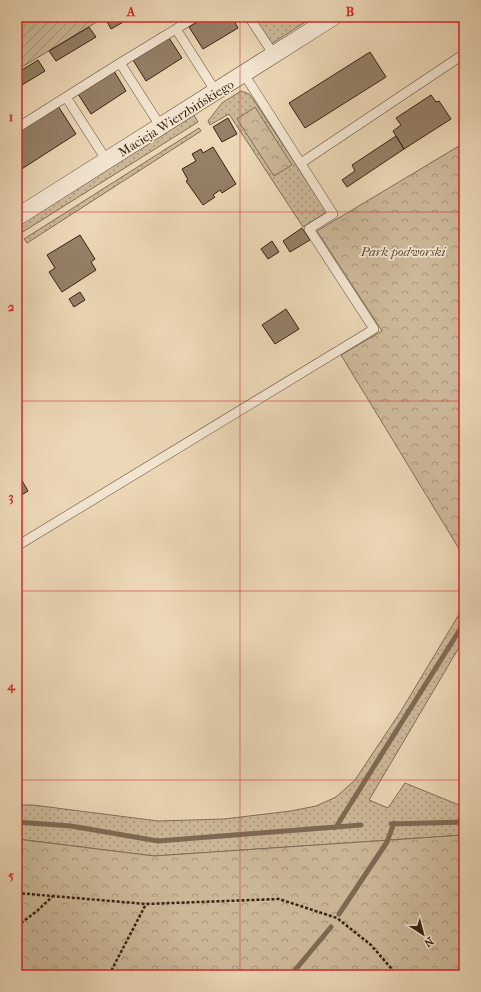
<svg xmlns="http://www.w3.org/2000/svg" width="481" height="992" font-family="'IM FELL French Canon',serif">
<defs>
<pattern id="grass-dots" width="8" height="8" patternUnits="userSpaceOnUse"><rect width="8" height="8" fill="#ccb899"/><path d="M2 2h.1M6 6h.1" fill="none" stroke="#a6957b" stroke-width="1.8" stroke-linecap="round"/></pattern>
<pattern id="park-crowns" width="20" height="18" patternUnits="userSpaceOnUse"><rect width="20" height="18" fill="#ccb899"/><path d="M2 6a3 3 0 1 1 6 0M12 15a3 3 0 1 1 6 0" fill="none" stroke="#a6957b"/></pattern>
<pattern id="garden-furrows" width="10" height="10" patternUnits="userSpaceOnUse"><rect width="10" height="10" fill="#ccb899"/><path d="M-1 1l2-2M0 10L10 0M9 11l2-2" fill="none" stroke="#a6957b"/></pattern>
</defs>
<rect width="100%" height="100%" fill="#ebd6b5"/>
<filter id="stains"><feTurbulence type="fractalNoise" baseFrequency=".005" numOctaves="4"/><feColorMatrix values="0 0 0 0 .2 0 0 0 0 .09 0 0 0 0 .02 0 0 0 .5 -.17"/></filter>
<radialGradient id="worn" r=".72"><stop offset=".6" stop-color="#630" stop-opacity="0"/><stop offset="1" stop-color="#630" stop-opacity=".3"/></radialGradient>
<!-- grass -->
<path fill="url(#grass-dots)" stroke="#806e56" d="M249 17H313L268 46Z
M241 91 249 94 253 99 327 212 303 227 229 114 210 125 208 121 222 103Z
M194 115 198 122 21 233 18 226Z
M199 128 201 131 27 243 24 239Z
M464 606V639L369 800 388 808 405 783 464 807V835L154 856 17 839V805H33L158 821 224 819 291 811 316 806 336 797 355 780 401 711Z"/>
<!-- park -->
<path fill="url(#park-crowns)" stroke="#806e56" d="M255 107 292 165 274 176 237 119Z
M464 143V557L341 355 382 331 317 231Z
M464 835V975H17V839L154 856Z"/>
<!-- garden -->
<path fill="url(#garden-furrows)" stroke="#806e56" d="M17 17H105L17 70Z"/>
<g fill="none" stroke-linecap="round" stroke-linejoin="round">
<!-- stream -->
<path stroke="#7d6a53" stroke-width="5" d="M17 822 71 826 158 841 361 825
M391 824 464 822
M336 827 464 623
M339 914 387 842 394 823
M291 975 331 927"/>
</g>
<!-- building -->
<path fill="#948067" stroke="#352312" d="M107 17H132L111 29 105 18Z
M206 17H232L238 28 203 49 189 27Z
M89 27 96 37 56 61 49 51Z
M169 38 182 58 146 81 133 60Z
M370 52 386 77 305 128 289 103Z
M38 60 45 71 17 88V73Z
M114 71 126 91 91 114 78 94Z
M431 95 436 102 439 101 451 119 404 149 393 131 401 125 396 118Z
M58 106 76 134 17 172V133Z
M228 118 237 134 222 142 213 127Z
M396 136 404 149 347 187 342 180 355 171 352 165Z
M213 147 236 184 222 193 220 190 213 195 215 197 203 205 186 181 188 180 182 169 196 161 192 154 201 149 203 153Z
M302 228 310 240 290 252 283 241Z
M80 235 95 259 91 262 96 270 62 292 49 272 55 268 47 255Z
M272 241 279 252 268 259 261 249Z
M80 292 85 300 74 307 69 299Z
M286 309 299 329 275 344 262 325Z
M17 472 28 491 17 498Z"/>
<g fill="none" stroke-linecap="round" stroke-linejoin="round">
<defs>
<path id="lane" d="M195 17 176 29 216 92
M249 17 274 55
M161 127 120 63 176 29
M17 128 66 97
M107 161 66 97 120 63
M301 163 464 54
M17 546 374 329 309 229 333 214 244 74"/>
<path id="street" d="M17 217 333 17"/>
</defs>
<!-- lane casing -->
<use href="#lane" stroke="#62503b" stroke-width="10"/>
<!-- street casing -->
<use href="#street" stroke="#62503b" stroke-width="18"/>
<!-- path -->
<path stroke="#352312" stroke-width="2.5" stroke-dasharray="3 2" stroke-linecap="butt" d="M17 893 146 904 279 899 337 918 371 945 397 975
M17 926 37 911 53 896
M109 975 146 904"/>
<!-- lane -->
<use href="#lane" stroke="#f2e4cf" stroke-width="9"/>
<!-- street -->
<use href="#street" stroke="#f2e4cf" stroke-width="17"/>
</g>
<!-- grid -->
<path fill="none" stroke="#d62828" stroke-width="1" stroke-opacity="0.55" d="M240 17V975M17 212H464M17 401H464M17 591H464M17 780H464"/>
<g text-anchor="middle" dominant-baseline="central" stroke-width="3.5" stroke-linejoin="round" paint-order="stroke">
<!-- street labels -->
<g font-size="13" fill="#352312" stroke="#f2e4cf">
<text transform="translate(176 118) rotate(-32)">Macieja Wierzbińskiego</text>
</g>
<!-- park labels -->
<g font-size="13" font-style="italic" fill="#5b4834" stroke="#f2e4cf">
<text x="403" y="251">Park podworski</text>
</g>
</g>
<!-- margin -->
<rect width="481" height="992" fill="none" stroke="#ebd6b5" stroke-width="44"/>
<!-- north arrow -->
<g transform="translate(423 934) rotate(144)" stroke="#f2e4cf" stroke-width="3" paint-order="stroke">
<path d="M0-3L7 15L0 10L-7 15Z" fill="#352312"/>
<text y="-6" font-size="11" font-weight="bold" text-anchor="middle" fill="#352312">N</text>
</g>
<rect x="22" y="22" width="437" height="948" fill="none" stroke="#d62828" stroke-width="1.5"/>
<g font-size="13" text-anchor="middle" font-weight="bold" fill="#d62828">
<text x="131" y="16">A</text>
<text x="350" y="16">B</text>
<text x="11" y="121">1</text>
<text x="11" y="311">2</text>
<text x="11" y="501">3</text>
<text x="11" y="690">4</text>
<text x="11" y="880">5</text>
</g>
<rect width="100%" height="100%" filter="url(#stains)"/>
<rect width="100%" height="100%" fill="url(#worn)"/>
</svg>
